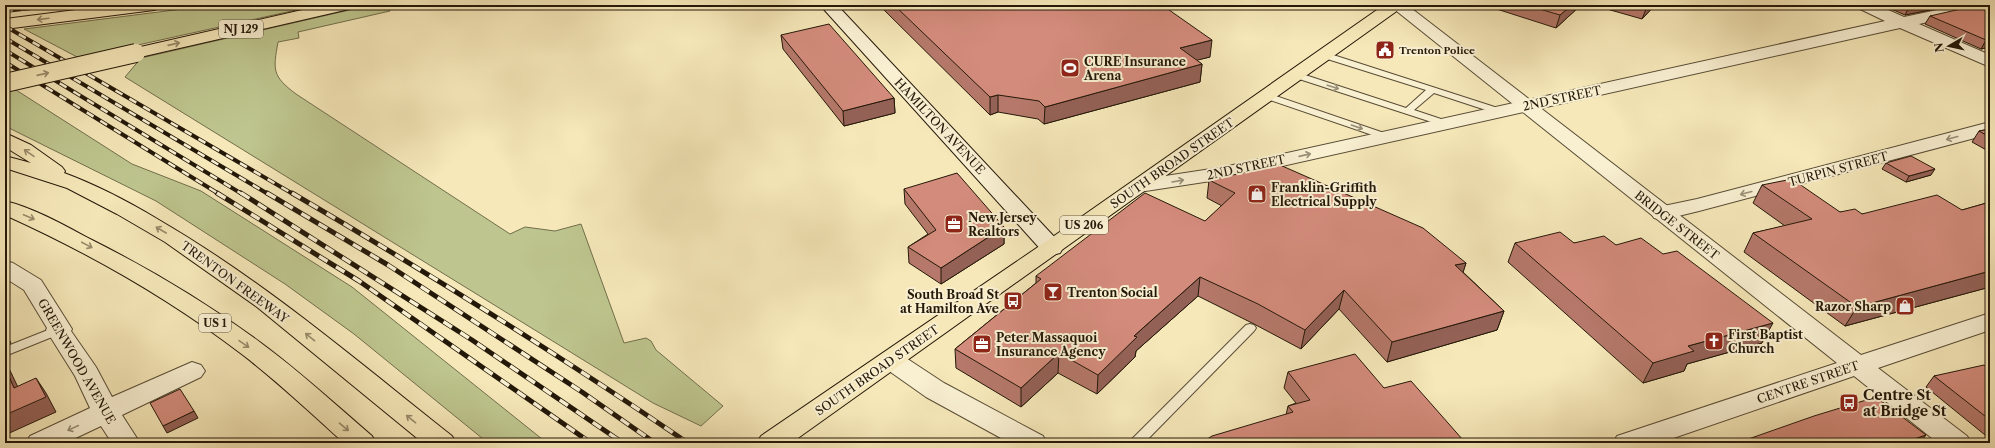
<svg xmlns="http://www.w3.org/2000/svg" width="1995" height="448" font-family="'Libre Caslon Text',serif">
<rect width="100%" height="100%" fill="#f6e8b9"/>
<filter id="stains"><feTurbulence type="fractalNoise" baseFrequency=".005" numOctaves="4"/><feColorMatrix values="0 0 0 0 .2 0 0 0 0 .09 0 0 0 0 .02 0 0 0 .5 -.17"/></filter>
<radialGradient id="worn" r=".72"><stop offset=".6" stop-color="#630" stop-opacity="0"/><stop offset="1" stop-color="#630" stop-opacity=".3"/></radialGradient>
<!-- green -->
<path fill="#bec58e" stroke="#716e4c" d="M214 5H319L79 58 24 29Z
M371 5H386L390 11 298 32 299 38 278 42C273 70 272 76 296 94L510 234 525 227 555 231 581 224 624 343 646 338 651 341 656 350 723 406 701 426 653 403 125 77 141 58Z
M16 90 132 164 201 191 352 287 547 443H488L354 334 285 284 156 201 5 126V92Z"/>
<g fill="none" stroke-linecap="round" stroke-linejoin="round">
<defs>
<path id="service" d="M1324 52 1504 110 1506 112 1504 114H1498L1434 93 1414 110 1450 122 1452 124 1450 126 1447 127 1293 77V73H1299L1406 108 1426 90 1321 57V53Z
M1267 93 1390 135 1392 137 1390 139H1384L1264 98V94Z
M1250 324 1254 325 1256 328 1254 331 1144 443H1128L1246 325Z
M58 326 62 327 64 330 62 333 5 356V347Z"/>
<path id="minor" d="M1856 5H1877L1904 17 1961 5H1990V8L1919 24 1990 55V67L1900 28 1224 179 1139 192 1132 190 1128 186 1132 182 1139 180 1224 167 1885 21 1858 8Z
M1990 122V134L1699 211 1662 220 1654 218 1651 213 1654 208 1697 199Z
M5 261 13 263 41 280 72 329 71 331 96 367 112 397 192 362 201 365 205 371 201 377 122 415 140 443H112L101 426 65 443H26L30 436 90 408 75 376 46 330 47 328 24 290 5 278Z
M891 351 900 354 944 383 1043 436 1047 443H1010L926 397 882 366 878 360 882 354Z"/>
<path id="tertiary" d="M1389 5H1407L1861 355 1990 313V330L1878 368 1967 436 1971 443H1938L1854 376 1659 443H1613L1617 436 1837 363Z"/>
<path id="secondary" d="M820 5H837L1060 243 1063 248 1060 253 1052 255 1044 253Z"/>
<path id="primary" d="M1384 5H1403L1401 8 791 443H757L761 436 1044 243Z"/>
<path id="motorway" d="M115 5H162L160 8 154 10 5 29V19Z
M324 5H353L351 8 345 10 136 58 130 57 127 53 130 49 136 48Z
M5 133 31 145 62 167 65 171 64 173C97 185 129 202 159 220 264 281 357 361 452 436L456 443H423L257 307 165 242 117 214 67 188 5 168V156L31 163 5 147Z
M5 201C34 208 64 225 90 239 150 269 207 303 261 343 299 371 335 404 372 436L376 443H344C311 413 278 382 243 355 170 299 89 253 5 215Z"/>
</defs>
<!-- service casing -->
<use href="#service" stroke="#584c35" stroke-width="2"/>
<!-- minor casing -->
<use href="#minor" stroke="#584c35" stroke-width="2"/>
<!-- tertiary casing -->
<use href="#tertiary" stroke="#584c35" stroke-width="2"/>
<!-- secondary casing -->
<use href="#secondary" stroke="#241809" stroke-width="2"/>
<!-- primary casing -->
<use href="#primary" stroke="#241809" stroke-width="2"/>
<!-- motorway casing -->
<use href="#motorway" stroke="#241809" stroke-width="2"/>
<!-- service -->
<use href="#service" fill="#f9f0d2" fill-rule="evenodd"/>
<!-- minor -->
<use href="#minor" fill="#f9f0d2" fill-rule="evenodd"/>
<!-- tertiary -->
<use href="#tertiary" fill="#f9f0d2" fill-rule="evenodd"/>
<!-- secondary -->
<use href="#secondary" fill="#f9f0d2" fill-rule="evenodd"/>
<!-- primary -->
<use href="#primary" fill="#f6e8b9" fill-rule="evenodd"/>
<!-- motorway -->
<use href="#motorway" fill="#f6e8b9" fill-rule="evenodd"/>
<!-- tram -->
<path stroke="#241809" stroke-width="1" d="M5 6 18 5"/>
<defs>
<path id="rail-far1" d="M5 11 58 5
M5 26 293 194
M5 38 268 194
M5 50 242 194
M5 62 219 194"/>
<path id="rail" d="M217 193 359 281 591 443
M241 193 472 340 623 443
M267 193 388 265 582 392 655 443
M292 193C427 272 559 355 688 443"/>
</defs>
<!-- rail-far1 casing -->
<use href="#rail-far1" stroke="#241809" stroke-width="4"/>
<!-- rail casing -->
<use href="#rail" stroke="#241809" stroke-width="5"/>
<!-- rail-far1 -->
<use href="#rail-far1" stroke="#f9f0d2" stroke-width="2.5" stroke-dasharray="8" stroke-linecap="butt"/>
<!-- rail -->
<use href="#rail" stroke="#f9f0d2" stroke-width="3.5" stroke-dasharray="10" stroke-linecap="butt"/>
<defs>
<path id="motorway-bridge" d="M5 83 136 53"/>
</defs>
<!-- motorway-bridge casing -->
<use href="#motorway-bridge" stroke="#241809" stroke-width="20" stroke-linecap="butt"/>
<!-- motorway-bridge -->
<use href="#motorway-bridge" stroke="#f6e8b9" stroke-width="18"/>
</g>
<!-- wall -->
<path fill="#b5786a" stroke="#241809" d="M879 5H1162L1210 57 1196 60 1202 64 1200 82 1044 124 1038 119 998 112 990 115Z
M1484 5H1581L1556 28Z
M1593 5H1655L1642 19Z
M1882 5H1951L1950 6 1905 15Z
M1990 12V47L1981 49 1925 24 1930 16Z
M781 35 894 98 895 113 844 126 783 49Z
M1990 129V152L1972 142 1979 131Z
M1886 163 1931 175 1906 182 1882 169Z
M1209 180 1466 263 1463 272 1504 311 1497 330 1387 362 1339 309 1301 349 1254 324 1198 296 1136 351 1135 357 1097 394 1058 373 1021 407 956 368 955 349 1036 283V276L1205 221 1222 206 1207 198Z
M1762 185 1840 212 1862 214 1962 210 1990 202V287L1845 326 1744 252 1753 233 1785 226 1753 203Z
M904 189 1004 227V244L941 284 909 263 908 247 928 234 905 204Z
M1515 243H1574L1616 245 1762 343 1687 364 1684 371 1643 383 1508 262Z
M1990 370V439L1926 387 1934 376Z
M1288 372 1384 388 1286 415 1288 406 1296 403 1284 388Z"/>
<!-- shaded-wall -->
<path fill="#946156" stroke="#241809" d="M1572 5H1581L1556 28 1560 15Z
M1649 5H1655L1642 19 1647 7Z
M1910 5H1951L1950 6 1905 15Z
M1212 40 1210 57 1178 65 1180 48Z
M1986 40H1990V47L1981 49Z
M1202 64 1200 82 1044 124 1045 107Z
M998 95V112L990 115V97Z
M894 98 895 113 844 126 843 111Z
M1935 169 1931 175 1906 182 1909 176Z
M1004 227V244L941 284V268Z
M1466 263 1460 282 1455 265Z
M1990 271V287L1845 326 1857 307Z
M1200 277 1198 296 1136 351 1135 357 1097 394 1098 375 1134 336Z
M1344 290 1339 309 1301 349 1305 330Z
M1504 311 1497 330 1387 362 1392 342Z
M1773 323 1762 343 1687 364 1684 371 1643 383 1653 363 1688 346Z
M5 333 11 343 5 345Z
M1059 353 1058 373 1021 407V388Z
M5 360 25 402 14 388 5 368Z
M36 378 46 393 56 412 5 435V415Z
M194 411 198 418 167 433 163 426Z
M1926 435 1920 443H1902Z
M1463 440 1462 443H1452Z"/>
<!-- building -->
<path fill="#d38b7b" stroke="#241809" d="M894 5H1162L1212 40 1180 48 1202 64 1045 107 1039 101 998 95 990 97Z
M1526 5H1572L1560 15Z
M1639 5H1649L1647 7Z
M1974 6 1990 12V40H1986L1930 16Z
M829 24 894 98 843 111 781 35Z
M1990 129V137L1979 131Z
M1911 156 1935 169 1909 176 1886 163Z
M1280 165 1423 228 1466 263 1455 265 1504 311 1392 342 1344 290 1305 330 1258 304 1200 277 1134 336 1137 337 1098 375 1059 353 1021 388 955 349 1041 279 1036 276 1145 193 1205 221 1235 193 1209 180Z
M957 173 1004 227 941 268 908 247 936 230 904 189Z
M1792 179 1840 212 1855 209 1862 214 1937 195 1962 210 1990 202V271L1857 307 1753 233 1812 219 1762 185Z
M1560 232 1574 243 1604 236 1616 245 1641 238 1663 254 1677 251 1773 323 1688 346 1694 351 1653 363 1515 243Z
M1355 354 1384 388 1411 381 1463 440 1452 443H1201L1212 436 1293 412 1288 406 1310 400 1288 372Z
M1984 365 1990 370V420L1934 376Z
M5 368 14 388 36 378 46 397 5 415Z
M180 389 194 411 163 426 150 403Z
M1876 397 1926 435 1902 443H1737L1814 416Z"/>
<!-- one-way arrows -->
<defs><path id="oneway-shaft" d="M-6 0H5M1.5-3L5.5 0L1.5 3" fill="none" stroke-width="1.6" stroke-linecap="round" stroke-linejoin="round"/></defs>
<g stroke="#988a6a">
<use href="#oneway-shaft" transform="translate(43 19) rotate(173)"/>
<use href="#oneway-shaft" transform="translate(174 44) rotate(-13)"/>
<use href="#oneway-shaft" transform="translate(43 74) rotate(-13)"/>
<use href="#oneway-shaft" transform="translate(29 153) rotate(-145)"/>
<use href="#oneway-shaft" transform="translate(29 217) rotate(23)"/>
<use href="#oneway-shaft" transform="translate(161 230) rotate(-150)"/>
<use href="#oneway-shaft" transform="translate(87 245) rotate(28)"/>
<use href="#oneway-shaft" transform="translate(310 337) rotate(-141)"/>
<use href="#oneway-shaft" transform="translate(244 344) rotate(35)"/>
<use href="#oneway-shaft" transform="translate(411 419) rotate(-141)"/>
<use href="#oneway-shaft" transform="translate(344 427) rotate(40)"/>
</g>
<g stroke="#998f78">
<use href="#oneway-shaft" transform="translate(1333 87) rotate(18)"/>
<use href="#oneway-shaft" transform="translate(1357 127) rotate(19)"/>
<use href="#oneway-shaft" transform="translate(1952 138) rotate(165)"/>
<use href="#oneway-shaft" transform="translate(1305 155) rotate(-13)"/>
<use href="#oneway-shaft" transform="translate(1178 181) rotate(-10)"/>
<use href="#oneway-shaft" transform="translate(1746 193) rotate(165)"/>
<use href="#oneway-shaft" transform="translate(73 428) rotate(155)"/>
</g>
<!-- icons -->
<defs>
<symbol id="civic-square" viewBox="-11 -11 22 22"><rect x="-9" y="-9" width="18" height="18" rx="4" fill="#8f2418" stroke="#f9f0d2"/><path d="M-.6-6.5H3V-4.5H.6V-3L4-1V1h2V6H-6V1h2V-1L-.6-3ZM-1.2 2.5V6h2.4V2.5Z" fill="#fff"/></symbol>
<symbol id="stadium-square" viewBox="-11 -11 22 22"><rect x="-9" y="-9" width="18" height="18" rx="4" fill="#8f2418" stroke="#f9f0d2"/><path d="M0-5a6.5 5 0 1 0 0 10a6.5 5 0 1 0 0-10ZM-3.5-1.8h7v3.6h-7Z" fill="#fff"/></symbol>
<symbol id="shop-square" viewBox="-11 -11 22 22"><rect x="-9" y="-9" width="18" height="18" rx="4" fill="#8f2418" stroke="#f9f0d2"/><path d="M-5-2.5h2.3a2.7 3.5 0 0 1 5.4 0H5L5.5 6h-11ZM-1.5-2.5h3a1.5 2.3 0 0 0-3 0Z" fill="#fff"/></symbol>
<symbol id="office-square" viewBox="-11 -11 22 22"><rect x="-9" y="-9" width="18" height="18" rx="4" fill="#8f2418" stroke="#f9f0d2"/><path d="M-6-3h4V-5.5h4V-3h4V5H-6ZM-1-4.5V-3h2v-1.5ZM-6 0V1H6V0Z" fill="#fff"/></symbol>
<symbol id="bar-square" viewBox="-11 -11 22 22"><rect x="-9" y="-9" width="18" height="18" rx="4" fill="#8f2418" stroke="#f9f0d2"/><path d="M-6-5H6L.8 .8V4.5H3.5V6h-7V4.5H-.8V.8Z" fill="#fff"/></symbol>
<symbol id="bus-square" viewBox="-11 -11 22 22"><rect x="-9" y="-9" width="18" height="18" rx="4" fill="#8f2418" stroke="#f9f0d2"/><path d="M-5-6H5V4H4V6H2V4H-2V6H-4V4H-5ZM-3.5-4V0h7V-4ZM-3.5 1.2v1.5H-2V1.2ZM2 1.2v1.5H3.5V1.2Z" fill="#fff"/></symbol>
<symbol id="church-square" viewBox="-11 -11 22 22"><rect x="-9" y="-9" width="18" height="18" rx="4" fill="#8f2418" stroke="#f9f0d2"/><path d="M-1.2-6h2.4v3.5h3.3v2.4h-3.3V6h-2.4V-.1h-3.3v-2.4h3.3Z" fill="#fff"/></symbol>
</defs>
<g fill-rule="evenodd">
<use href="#civic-square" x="1374" y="39" width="22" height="22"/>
<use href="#stadium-square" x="1059" y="57" width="22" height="22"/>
<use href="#shop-square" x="1246" y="183" width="22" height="22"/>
<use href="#office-square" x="943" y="213" width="22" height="22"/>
<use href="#bar-square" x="1042" y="281" width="22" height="22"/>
<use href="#bus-square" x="1002" y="290" width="22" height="22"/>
<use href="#shop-square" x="1894" y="295" width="22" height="22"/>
<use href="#church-square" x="1703" y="330" width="22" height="22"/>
<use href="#office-square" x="971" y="333" width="22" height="22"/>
<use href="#bus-square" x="1838" y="392" width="22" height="22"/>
</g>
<g text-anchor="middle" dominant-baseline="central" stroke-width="4" stroke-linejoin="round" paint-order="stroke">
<!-- far-poi labels -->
<g font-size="10" font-weight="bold" fill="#241809" stroke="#f9f0d2" text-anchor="start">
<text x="1399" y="50">Trenton Police</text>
</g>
<!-- shield labels -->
<g fill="#f9f0d2" stroke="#645945" stroke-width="1">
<rect x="219" y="20" width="44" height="18" rx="3"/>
<rect x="1060" y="216" width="48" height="18" rx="3"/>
<rect x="199" y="314" width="32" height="18" rx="3"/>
</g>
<g font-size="11" font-weight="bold" fill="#241809">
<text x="241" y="29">NJ 129</text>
<text x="1084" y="225">US 206</text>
<text x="215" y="323">US 1</text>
</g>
<!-- poi labels -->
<g font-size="12" font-weight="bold" fill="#241809" stroke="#f9f0d2" text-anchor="start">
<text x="1084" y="61">CURE Insurance<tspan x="1084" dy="14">Arena</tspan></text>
<text x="1271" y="187">Franklin-Griffith<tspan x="1271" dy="14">Electrical Supply</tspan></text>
<text x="968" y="217">New Jersey<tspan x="968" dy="14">Realtors</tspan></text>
<text x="1067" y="292">Trenton Social</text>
<text x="999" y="294" text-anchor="end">South Broad St<tspan x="999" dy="14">at Hamilton Ave</tspan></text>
<text x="1891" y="306" text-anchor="end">Razor Sharp</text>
<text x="1728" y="334">First Baptist<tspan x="1728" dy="14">Church</tspan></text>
<text x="996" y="337">Peter Massaquoi<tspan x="996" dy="14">Insurance Agency</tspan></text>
</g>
<!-- street labels -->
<g font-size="12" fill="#241809" stroke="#f9f0d2">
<text transform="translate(1562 98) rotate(-12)">2ND STREET</text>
<text transform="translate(940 126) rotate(47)">HAMILTON AVENUE</text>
<text transform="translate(1172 163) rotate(-35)">SOUTH BROAD STREET</text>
<text transform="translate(1246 167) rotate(-12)">2ND STREET</text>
<text transform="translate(1838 169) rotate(-15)">TURPIN STREET</text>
<text transform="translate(1677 225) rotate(38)">BRIDGE STREET</text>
<text transform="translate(235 282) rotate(36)">TRENTON FREEWAY</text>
<text transform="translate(77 361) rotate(60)">GREENWOOD AVENUE</text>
<text transform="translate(877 370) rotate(-35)">SOUTH BROAD STREET</text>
<text transform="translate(1808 382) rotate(-19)">CENTRE STREET</text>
</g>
<!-- near-poi labels -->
<g font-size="14" font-weight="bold" fill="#241809" stroke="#f9f0d2" text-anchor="start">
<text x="1863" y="395">Centre St<tspan x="1863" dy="16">at Bridge St</tspan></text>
</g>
</g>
<!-- margin -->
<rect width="1995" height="448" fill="none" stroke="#f6e8b9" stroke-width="20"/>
<rect x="6" y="6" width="1983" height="436" fill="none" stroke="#241809" stroke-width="2"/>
<rect x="10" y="10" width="1975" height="428" fill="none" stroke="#241809"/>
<!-- north arrow -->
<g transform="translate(1949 46) rotate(261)" stroke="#f9f0d2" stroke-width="3" paint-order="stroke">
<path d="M0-3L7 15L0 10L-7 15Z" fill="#241809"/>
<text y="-6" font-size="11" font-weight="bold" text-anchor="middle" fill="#241809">N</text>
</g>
<rect width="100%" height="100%" filter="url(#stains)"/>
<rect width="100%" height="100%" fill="url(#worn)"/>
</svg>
